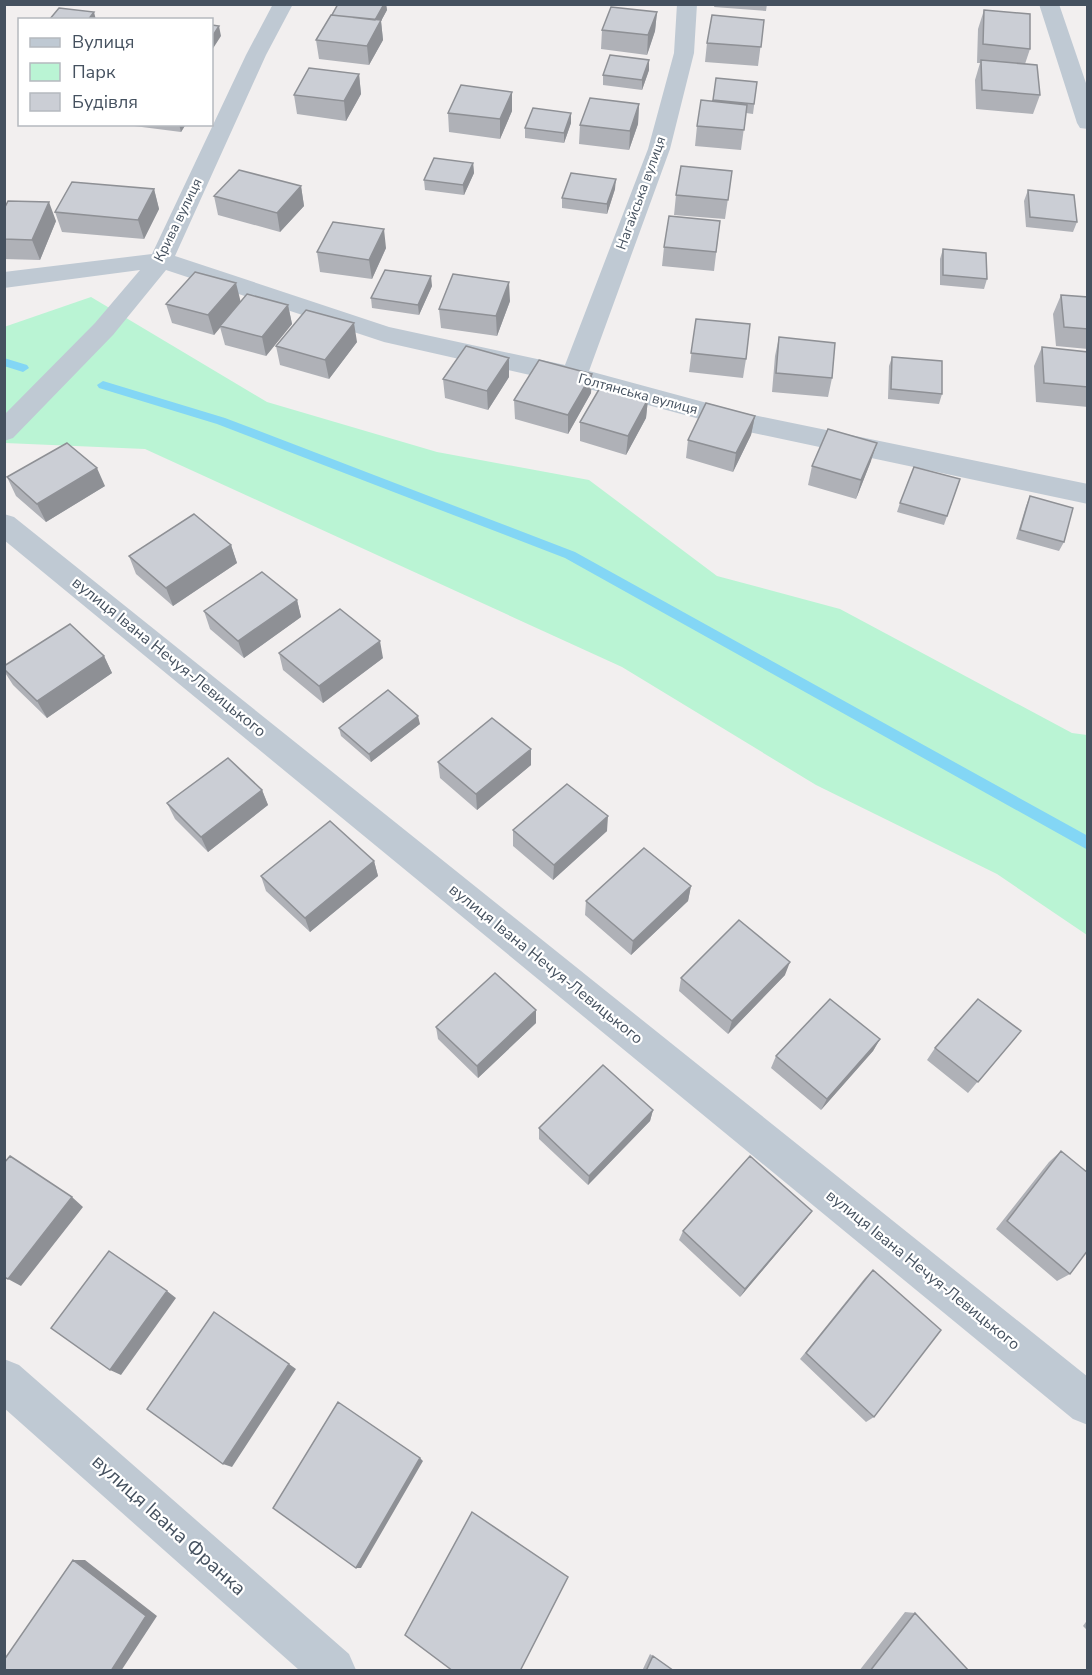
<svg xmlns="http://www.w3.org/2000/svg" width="1092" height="1675" font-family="'Nunito Sans',sans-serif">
<rect width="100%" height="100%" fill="#f2efef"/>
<!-- green -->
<path fill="#baf4d4" d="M91 297 267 402 437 452 589 480 717 576 840 609 1072 733 1087 735V935L997 874 816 785 622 667 145 449 5 443 4 327Z"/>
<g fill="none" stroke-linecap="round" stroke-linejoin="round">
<!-- stream -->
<path fill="#83d6f5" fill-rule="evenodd" d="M4 358 27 365 29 368 23 372 4 366Z
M103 381 225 418 575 552 1088 836V850L565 558 217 424 99 388 97 385Z"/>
<!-- minor -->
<path fill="#bfc9d3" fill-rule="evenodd" d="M273 4H293L266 55 175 256 389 327 565 365 648 149 674 53 677 4H697L694 53 670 149 589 371 744 413 1088 484V504L744 431 574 385 384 342 166 270 113 335 13 438 4 441V415L95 323 140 270 4 288V272L152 254 246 55Z
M1039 4H1059L1088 89V129L1080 128 1077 123Z
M4 514 14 517 1088 1377V1425L1073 1419 4 540Z
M4 1359 19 1365 349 1654 356 1670H299L4 1408Z"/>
</g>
<!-- wall -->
<path fill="#afb1b7" d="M338 4H386L387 10 381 21 383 40 369 65 319 59 316 40Z
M715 4H767L766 11 714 7Z
M984 10 1030 49 1025 64 1040 95 1033 114 976 109 975 80 980 63H977L978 29Z
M657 12 655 31 647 55 601 49 602 30Z
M764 20 758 66 705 62 707 43Z
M649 60V70L642 90 603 85V75Z
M359 74 361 94 346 121 297 114 294 95Z
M716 78 757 82 753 114 746 113 741 150 695 146 697 126 713 102Z
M512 92V111L500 139 449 132 448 113Z
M639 104 638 124 629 150 579 144 580 125Z
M571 113V123L564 143 525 138V128Z
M134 124H186L181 132 134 126Z
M473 163 474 173 464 195 425 190 424 180Z
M732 171 725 219 674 215 676 195Z
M301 186 304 206 280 232 218 215 214 196Z
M154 189 159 209 144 239 62 232 55 212Z
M615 189 607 214 562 208V198Z
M1028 190 1077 222 1073 232 1026 227 1024 201Z
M4 209 56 221 40 260 4 259Z
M720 221 714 271 662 266 664 247Z
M386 248 372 279 320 272 317 252Z
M943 249 987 279 984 289 940 285V259Z
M432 286 419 315 372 308 371 298Z
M1061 295 1088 297V349L1056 346 1053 314Z
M510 301 497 336 441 328 439 309Z
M240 302 288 305 292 324 266 356 225 345 220 327 214 335 172 323 166 304Z
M696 319 746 359 743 378 689 372Z
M779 337 832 378 828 397 772 392 775 356Z
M357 342 329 379 280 365 276 346Z
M1042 347 1088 352V407L1036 402 1034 366Z
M892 357 942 394 939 404 888 399 889 366Z
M509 358V377L488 410 445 398 443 379Z
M592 374 591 393 568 434 515 419 514 400Z
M648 399 646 418 626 455 580 441V422Z
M755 416 751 435 733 472 686 458 688 440Z
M871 461 856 499 808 485 812 466Z
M7 477 105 486 46 522 16 496Z
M960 479 944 525 897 512 900 503Z
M1030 496 1064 542 1059 551 1016 539 1026 506Z
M231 545 237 563 173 606 136 574 129 556Z
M297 600 301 617 244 658 210 629 204 611Z
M279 653 383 658 323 703 283 670Z
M104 656 112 673 47 718 13 685 4 671V666Z
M420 724 371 762 341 736 339 728Z
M438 762 531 765 477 810 440 778Z
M262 790 268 805 208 852 175 819 167 803Z
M513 830 607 831 553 880 513 846Z
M374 861 378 876 310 932 266 891 261 876Z
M691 886 688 901 631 955 585 915 586 901Z
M785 975 728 1034 679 991 681 978Z
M536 1023 478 1078 438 1039 436 1027Z
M1021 1031 968 1093 927 1060 935 1048Z
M880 1039 873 1051 821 1110 771 1068 776 1056Z
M653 1110 650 1121 588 1185 539 1139V1128Z
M1061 1151 1070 1274 1057 1281 996 1229 1049 1162Z
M812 1211 806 1219 740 1297 679 1240 683 1231Z
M873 1270 874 1417 866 1422 800 1359 865 1278Z
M905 1612 915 1613 969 1671H859Z
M1088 1619V1631L1083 1626Z
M650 1654 674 1671H642Z"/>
<!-- shaded-wall -->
<path fill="#8e9095" d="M384 4H386L387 10 381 21 383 40 369 65 367 46 373 23Z
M94 12 96 20H88Z
M657 12 655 31 647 55 648 35Z
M219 26 221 36 212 50V37Z
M649 60V70L642 90V80Z
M359 74 361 94 346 121 344 101Z
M512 92V111L500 139V119Z
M639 104 638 124 629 150 630 131Z
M571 113V123L564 143V133Z
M179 124H186L181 132Z
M473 163 474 173 464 195 463 185Z
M616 179 615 189 607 214V204Z
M301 186 304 206 280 232 277 213Z
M154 189 159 209 144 239 138 220Z
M49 202 56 221 40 260 32 240Z
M384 229 386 248 372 279 369 260Z
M431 276 432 286 419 315 418 305Z
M509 282 510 301 497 336 496 316Z
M236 283 241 303 214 335 208 315Z
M288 305 292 324 266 356 262 337Z
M354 323 357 342 329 379 325 360Z
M509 358V377L488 410 487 391Z
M592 374 591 393 568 434V415Z
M648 399 646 418 626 455 628 436Z
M755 416 751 435 733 472 736 453Z
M877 443 871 461 856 499 861 480Z
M97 468 105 486 46 522 37 504Z
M231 545 237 563 173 606 166 588Z
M297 600 301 617 244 658 238 641Z
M380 641 383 658 323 703 319 686Z
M104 656 112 673 47 718 37 701Z
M418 716 420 724 371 762 369 754Z
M531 749V765L477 810 476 794Z
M262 790 268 805 208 852 201 837Z
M608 816 607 831 553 880 554 865Z
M374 861 378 876 310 932 305 918Z
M691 886 688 901 631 955 633 941Z
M790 962 785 975 728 1034 732 1021Z
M536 1010V1023L478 1078 477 1066Z
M880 1039 873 1051 821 1110 827 1099Z
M653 1110 650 1121 588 1185 589 1176Z
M72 1197 83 1207 21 1286 8 1279Z
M812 1211 806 1219 740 1297 745 1289Z
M167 1291 176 1298 121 1375 110 1370Z
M289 1364 296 1369 232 1467 223 1464Z
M420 1458 423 1461 361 1568H356Z
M73 1560H85L157 1616 121 1671H111Z"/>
<!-- building -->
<path fill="#cbced5" stroke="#8e9095" stroke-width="1.5" d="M338 4H384L375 20 332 15Z
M611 7 657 12 648 35 602 30Z
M59 8 94 12 88 20H49Z
M984 10 1030 14V49L983 44Z
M331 15 381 20 367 46 316 40Z
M712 15 764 20 761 47 707 43Z
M212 25 219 26 212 37Z
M610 55 649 60 642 80 603 75Z
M981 60 1037 65 1040 95 982 90Z
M309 68 359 74 344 101 294 95Z
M716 78 757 82 754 104 713 100Z
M461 85 512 92 500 119 448 113Z
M590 98 639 104 630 131 580 125Z
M701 100 747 105 744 130 697 126Z
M533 108 571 113 564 133 525 128Z
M434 158 473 163 463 185 424 180Z
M681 166 732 171 728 200 676 195Z
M239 170 301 186 277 213 214 196Z
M571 173 616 179 607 204 562 198Z
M72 182 154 189 138 220 55 212Z
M1028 190 1074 195 1077 222 1030 217Z
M8 201 49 202 32 240 4 239V209Z
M669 216 720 221 716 252 664 247Z
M333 222 384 229 369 260 317 252Z
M943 249 986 253 987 279 943 275Z
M385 270 431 276 418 305 371 298Z
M195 272 236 283 208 315 166 304Z
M453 274 509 282 496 316 439 309Z
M247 294 288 305 262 337 220 326Z
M1061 295 1088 297V329L1064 327Z
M306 310 354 323 325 360 276 346Z
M696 319 750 324 746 359 691 353Z
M779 337 835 343 832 378 776 373Z
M466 346 509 358 487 391 443 379Z
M1042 347 1088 352V387L1044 383Z
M892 357 942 361V394L891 389Z
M539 360 592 374 568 415 514 400Z
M601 386 648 399 628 436 580 422Z
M706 403 755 416 736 453 688 440Z
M828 429 877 443 861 480 812 466Z
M67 443 97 468 37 504 7 477Z
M914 467 960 479 947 516 900 503Z
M1030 496 1073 508 1064 542 1020 530Z
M194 514 231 545 166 588 129 556Z
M262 572 297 600 238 641 204 611Z
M340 609 380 641 319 686 279 653Z
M70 624 104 656 37 701 4 669V666Z
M388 690 418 716 369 754 339 728Z
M492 718 531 749 476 794 438 762Z
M228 758 262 790 201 837 167 803Z
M567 784 608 816 554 865 513 830Z
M330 821 374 861 305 918 261 876Z
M644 848 691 886 633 941 586 901Z
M739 920 790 962 732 1021 681 978Z
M495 973 536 1010 477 1066 436 1027Z
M830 999 880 1039 827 1099 776 1056Z
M978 999 1021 1031 978 1082 935 1048Z
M603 1065 653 1110 589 1176 539 1128Z
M1061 1151 1088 1173V1250L1070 1274 1007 1221Z
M10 1156 72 1197 8 1279 4 1277V1163Z
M750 1156 812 1211 745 1289 683 1231Z
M109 1251 167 1291 110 1370 51 1328Z
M873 1270 941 1330 874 1417 806 1353Z
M214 1312 289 1364 223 1464 147 1409Z
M338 1402 420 1458 356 1568 273 1508Z
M472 1512 568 1577 520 1671H453L405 1635Z
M73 1560 146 1616 111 1671H4V1660Z
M915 1613 969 1671H870Z
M653 1656 674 1671H646Z"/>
<g text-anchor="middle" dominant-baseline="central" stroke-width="4.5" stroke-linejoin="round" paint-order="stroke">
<!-- far-street labels -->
<g font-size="14" fill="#45515f" stroke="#fff">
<text transform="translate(641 193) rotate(-70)">Нагайська вулиця</text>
<text transform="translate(178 220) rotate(-64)">Крива вулиця</text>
<text transform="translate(638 394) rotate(15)">Голтянська вулиця</text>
</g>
<!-- street labels -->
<g font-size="16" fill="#45515f" stroke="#fff">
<text transform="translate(169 657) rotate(39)">вулиця Івана Нечуя-Левицького</text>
<text transform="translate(546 964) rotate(39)">вулиця Івана Нечуя-Левицького</text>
<text transform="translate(923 1270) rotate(39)">вулиця Івана Нечуя-Левицького</text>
</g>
<!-- near-street labels -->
<g font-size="20" fill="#45515f" stroke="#fff">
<text transform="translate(169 1525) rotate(42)">вулиця Івана Франка</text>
</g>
</g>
<!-- border -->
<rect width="1092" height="1675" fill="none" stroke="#45515f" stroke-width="12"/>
<!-- legend -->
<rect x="18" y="18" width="195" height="108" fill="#ffffff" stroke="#b5b9bf" stroke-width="1.5"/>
<rect x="30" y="38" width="30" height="9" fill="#bfc9d3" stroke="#b5b9bf" stroke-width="1.5"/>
<text x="72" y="48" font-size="18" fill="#45515f">Вулиця</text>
<rect x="30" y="63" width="30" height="18" fill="#baf4d4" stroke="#b5b9bf" stroke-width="1.5"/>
<text x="72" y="78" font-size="18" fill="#45515f">Парк</text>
<rect x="30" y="93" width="30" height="18" fill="#cbced5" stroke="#b5b9bf" stroke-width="1.5"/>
<text x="72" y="108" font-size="18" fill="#45515f">Будівля</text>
</svg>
